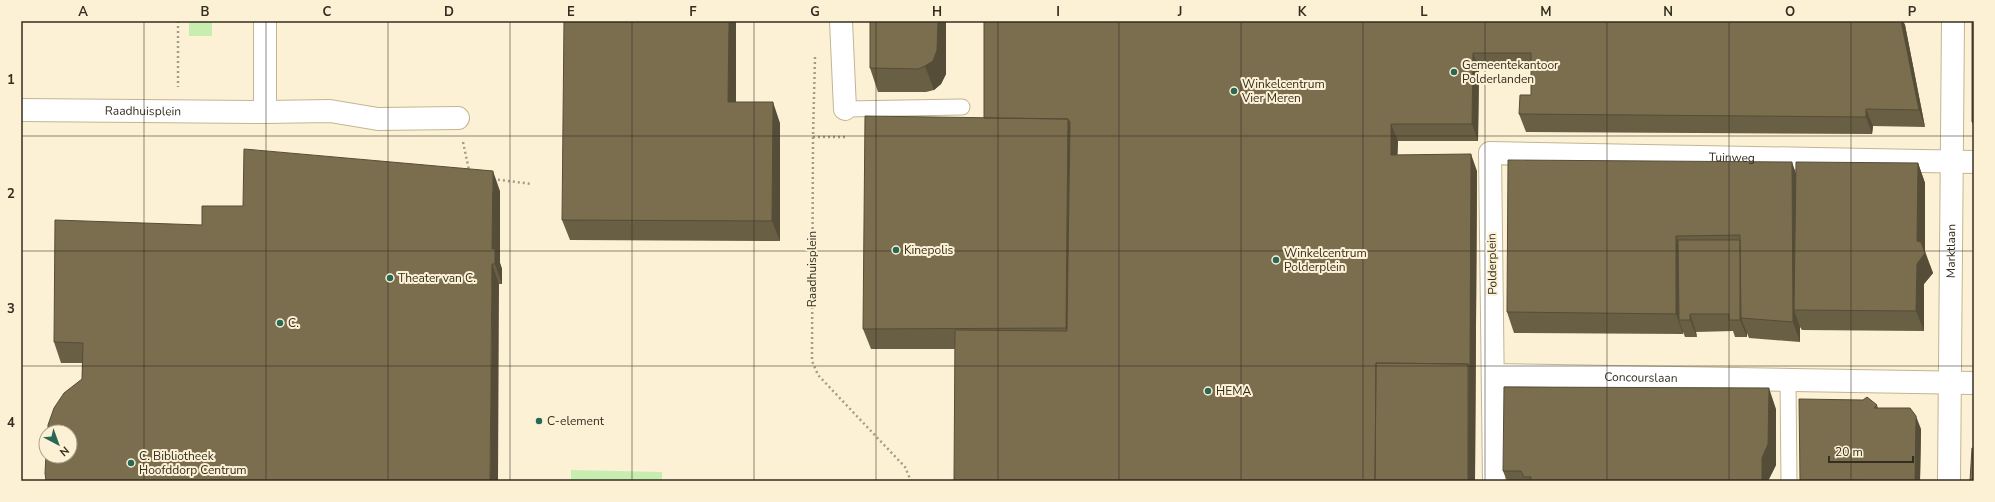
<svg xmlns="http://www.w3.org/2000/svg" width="1995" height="502" font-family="'Nunito Sans',sans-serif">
<rect width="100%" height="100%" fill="#fcf1d5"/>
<!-- green -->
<path fill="#c8edb0" d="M189 21H212V36H189Z
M571 470 662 472V481H571Z"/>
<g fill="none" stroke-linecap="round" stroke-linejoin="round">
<defs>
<path id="service" d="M845 109 962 107
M1788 380 1789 481"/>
<g id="pedestrian">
<path id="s1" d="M1949 481 1953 21"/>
</g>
<g id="minor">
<path d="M841 21 845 109"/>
<path id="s2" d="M21 110 265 112 330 111 378 119 458 118"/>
<path d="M265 112V21"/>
<path id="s3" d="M1493 375 1974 383"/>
<path id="s4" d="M1494 481 1490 153 1974 162"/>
</g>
</defs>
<!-- service casing -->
<use href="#service" stroke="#c3b593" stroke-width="17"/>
<!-- pedestrian casing -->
<use href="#pedestrian" stroke="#c3b593" stroke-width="24"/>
<!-- minor casing -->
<use href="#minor" stroke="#c3b593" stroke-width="24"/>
<!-- path -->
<path stroke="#a59c87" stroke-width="2.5" stroke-dasharray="2 3" stroke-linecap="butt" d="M178 21V87
M815 57 813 137 812 361 818 375 905 467 911 481
M813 137H846V135
M463 142 469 170
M493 179 532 184"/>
<!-- service -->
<use href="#service" stroke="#fff" stroke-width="15"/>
<!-- pedestrian -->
<use href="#pedestrian" stroke="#fff" stroke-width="22"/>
<!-- minor -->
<use href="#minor" stroke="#fff" stroke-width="22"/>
</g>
<!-- wall -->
<path fill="#695f44" d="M736 21V102L780 123V241L570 240 562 220Z
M870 21H946V74L941 84 934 90 926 92H878L870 68Z
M984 21H1903L1905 25 1925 127 1873 126 1872 134 1526 132 1519 114 1531 95V70H1479L1478 141H1398L1397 155 1477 171 1475 481 955 349H871L863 329 984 118Z
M1974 21V128L1972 122Z
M1918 163 1925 183V251L1933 273 1924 284V331L1802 330 1800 327V342L1749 338 1747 333V337H1735L1733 331 1696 332 1697 337H1685L1683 332V334L1514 333 1507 312 1796 173Z
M500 191V263L502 269V284H499L82 379V363H61L54 342 202 225 243 206Z
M1877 405 1878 408 1921 429 1920 481H1800V480Z
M1776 409V465L1769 479V481H1507L1503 471Z"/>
<!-- shaded-wall -->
<path fill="#554d37" d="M729 21H736V122L728 102Z
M938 21H946V74L941 84 934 90 925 66Z
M1901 21H1903L1905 25 1925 127 1919 110Z
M1473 53 1479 70 1478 141 1472 124Z
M773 102 780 123V241L772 221Z
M1866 109 1873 126 1872 134 1866 117Z
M1068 119 1076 139 1074 348 1066 328Z
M1391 124 1398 141 1397 172 1391 155Z
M1471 154 1477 171 1475 481H1468Z
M1792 162 1799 182 1794 310 1800 327V342L1793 322Z
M1918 163 1925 183V254V253L1933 273 1924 284V331L1916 311Z
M493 171 500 191V263L502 269V284L495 264 492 249Z
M1676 236 1684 256 1679 320 1683 332V334L1676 314Z
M1740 240 1741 318 1747 333V337L1740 320Z
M492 264 499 284 498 481H490Z
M1690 314 1696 332 1697 337 1690 320Z
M1769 388 1776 409V465L1769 479V481H1762V458Z
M1916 416 1921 429 1920 481H1915Z"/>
<!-- building -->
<path fill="#7a6e4f" stroke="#554d37" d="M564 21H729L728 102H773L772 221 562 220Z
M870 21H938L937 50 933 61 925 66 918 69 870 68Z
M984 21H1901L1919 110 1866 109V117L1519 114 1520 95H1531V53H1473L1472 124H1391V155L1471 154 1470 368 1468 364 1376 363 1375 481H954L955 330 1067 331 1070 122 1068 119 984 118Z
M1972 21H1974V122H1972Z
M865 116 1068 119 1066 328 863 329Z
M244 149 493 171 492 249H495V264H492L490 481H46L45 473 46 455V456H70V432H48V425L54 408 64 393 82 379 83 343 54 342 55 220 202 225V206H243Z
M1508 160 1792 162 1793 322 1741 318 1740 235 1676 236V314L1507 312Z
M1796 162 1918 163 1917 241 1921 242 1925 253 1917 264 1916 311 1794 310Z
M1678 240H1740V320H1729V314H1690V320H1679Z
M1376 363 1468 364V481H1375Z
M1504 387 1769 388 1768 444 1762 458V481H1531V477H1524L1521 471H1503Z
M1867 397 1877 405 1874 408H1910L1916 416 1915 481H1864V480H1800L1799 399 1863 400Z
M1972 448H1974V481H1970Z"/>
<!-- grid -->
<path fill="none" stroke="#332e20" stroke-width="1" stroke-opacity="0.55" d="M144 21V481M266 21V481M388 21V481M510 21V481M632 21V481M754 21V481M876 21V481M998 21V481M1119 21V481M1241 21V481M1363 21V481M1485 21V481M1607 21V481M1729 21V481M1851 21V481M21 136H1974M21 251H1974M21 366H1974"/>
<!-- markers -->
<g fill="#296855" stroke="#fcf1d5" stroke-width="1.5">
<circle cx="1454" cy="72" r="4"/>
<circle cx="1234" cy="91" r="4"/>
<circle cx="896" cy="250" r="4"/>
<circle cx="1276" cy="260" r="4"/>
<circle cx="390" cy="278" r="4"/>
<circle cx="280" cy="323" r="4"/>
<circle cx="1208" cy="391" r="4"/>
<circle cx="539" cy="421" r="4"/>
<circle cx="131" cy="463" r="4"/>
</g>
<g text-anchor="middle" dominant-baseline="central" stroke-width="4" stroke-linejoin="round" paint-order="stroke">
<!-- poi labels -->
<g font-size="12" fill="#332e20" stroke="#fcf1d5" text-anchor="start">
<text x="1462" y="65">Gemeentekantoor<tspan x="1462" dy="14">Polderlanden</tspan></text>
<text x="1242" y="84">Winkelcentrum<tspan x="1242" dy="14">Vier Meren</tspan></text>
<text x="904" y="250">Kinepolis</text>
<text x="1284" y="253">Winkelcentrum<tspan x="1284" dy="14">Polderplein</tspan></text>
<text x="398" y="278">Theater van C.</text>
<text x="288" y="323">C.</text>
<text x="1216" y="391">HEMA</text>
<text x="547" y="421">C-element</text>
<text x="139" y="456">C. Bibliotheek<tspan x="139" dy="14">Hoofddorp Centrum</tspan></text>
</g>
<!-- street labels -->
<g font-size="12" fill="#332e20" stroke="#fcf1d5">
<text stroke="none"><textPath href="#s2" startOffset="122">Raadhuisplein</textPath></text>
<text stroke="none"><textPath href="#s4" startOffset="570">Tuinweg</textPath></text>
<text stroke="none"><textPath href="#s1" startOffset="230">Marktlaan</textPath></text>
<text transform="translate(1492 264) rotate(-91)">Polderplein</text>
<text transform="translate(812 269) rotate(-90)">Raadhuisplein</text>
<text stroke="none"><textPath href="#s3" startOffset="148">Concourslaan</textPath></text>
</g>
</g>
<!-- border -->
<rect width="1995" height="502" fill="none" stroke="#fcf1d5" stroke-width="44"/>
<!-- north arrow -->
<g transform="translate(58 444) rotate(139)"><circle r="19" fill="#fcf1d5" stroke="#aca38d"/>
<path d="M0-3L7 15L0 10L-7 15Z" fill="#296855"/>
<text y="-6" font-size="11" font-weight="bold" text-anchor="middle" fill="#332e20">N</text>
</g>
<!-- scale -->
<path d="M1829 456v6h84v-6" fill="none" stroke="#332e20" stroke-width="2"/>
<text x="1835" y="456" font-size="12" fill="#332e20" stroke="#fcf1d5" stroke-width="3" paint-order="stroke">20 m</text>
<rect x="22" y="22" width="1951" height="458" fill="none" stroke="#332e20" stroke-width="1.5"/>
<g font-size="13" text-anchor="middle" font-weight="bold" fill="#332e20">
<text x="83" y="16">A</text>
<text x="205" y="16">B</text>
<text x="327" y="16">C</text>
<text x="449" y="16">D</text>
<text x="571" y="16">E</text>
<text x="693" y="16">F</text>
<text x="815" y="16">G</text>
<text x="937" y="16">H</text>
<text x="1058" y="16">I</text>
<text x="1180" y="16">J</text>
<text x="1302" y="16">K</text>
<text x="1424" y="16">L</text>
<text x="1546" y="16">M</text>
<text x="1668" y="16">N</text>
<text x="1790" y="16">O</text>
<text x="1912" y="16">P</text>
<text x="11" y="84">1</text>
<text x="11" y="198">2</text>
<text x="11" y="313">3</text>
<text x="11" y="427">4</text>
</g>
</svg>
